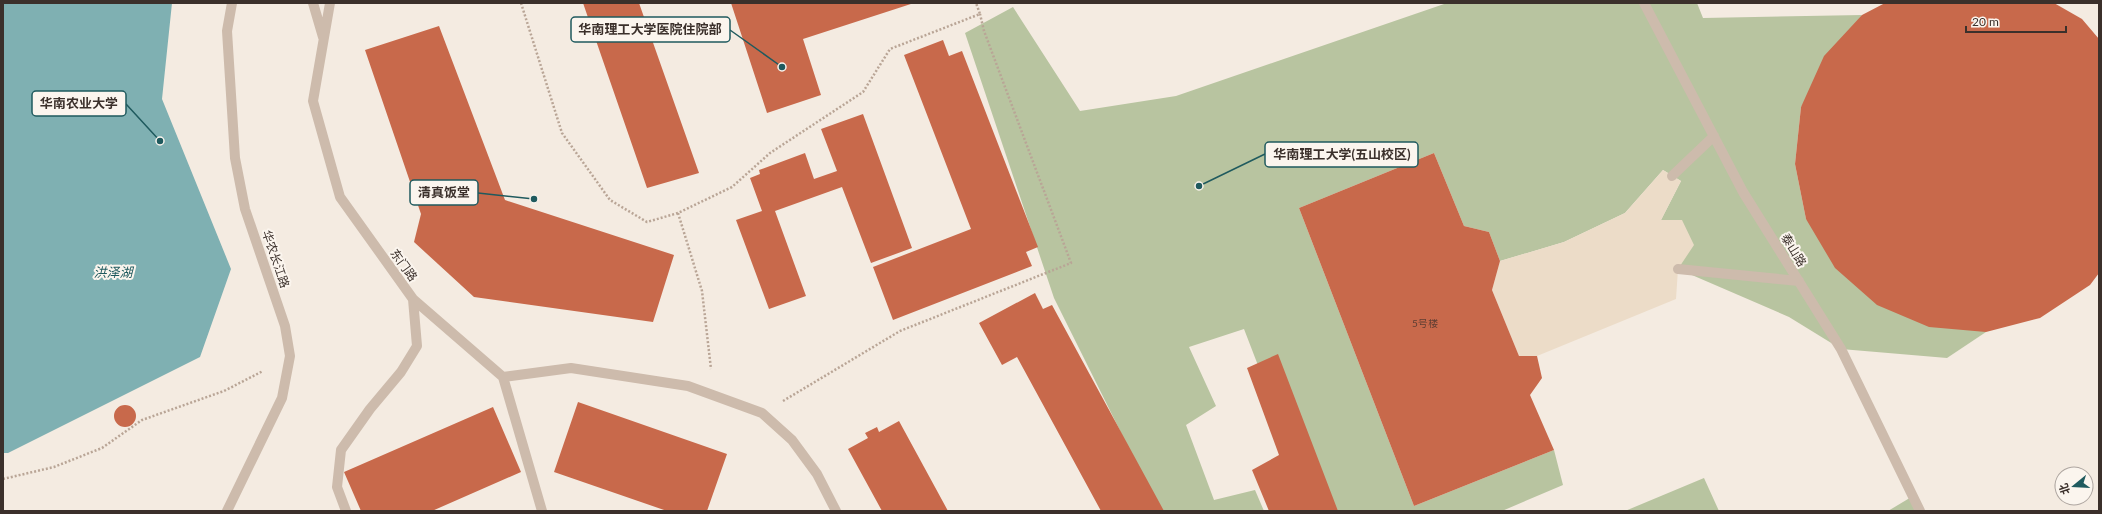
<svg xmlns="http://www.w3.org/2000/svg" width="2102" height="514" font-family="Lato,'Noto Sans SC',sans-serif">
<rect width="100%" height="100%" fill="#f4ebe1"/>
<!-- green -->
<path fill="#b8c4a0" d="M1447 3H1697L1703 18 1862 15 1801 107 1795 164 1806 219 1986 332 1947 358 1841 349 1789 317 1678 269 1661 220 1681 181 1663 170 1625 213 1564 242 1500 261 1489 232 1464 226 1434 153 1299 208 1414 506 1554 450 1563 485 1502 511H1314L1244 329 1189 347 1216 406 1186 425 1214 500 1255 490 1264 511H1160L1054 298 965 33 1013 7 1080 111 1176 96Z
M1704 478 1719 511H1625Z
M1913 496 1920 511H1888Z"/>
<!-- plaza -->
<path fill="#ecdcc8" d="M1663 170 1681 181 1661 220H1682L1694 245 1678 269 1676 299 1537 356H1519L1492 290 1500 261 1564 242 1625 213Z"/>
<!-- water -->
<path fill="#7fb0b2" d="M3 3H172L162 99 231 269 200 357 8 453H3Z"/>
<!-- building -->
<path fill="#c8694b" d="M583 3H639L699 173 647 188Z
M731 3H914L803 39 821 95 767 113Z
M1885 3H2054L2082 19 2099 39V273L2090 285 2040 318 1986 332 1929 327 1877 305 1835 268 1806 219 1795 164 1801 107 1824 56 1862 15Z
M439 26 505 200 674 255 653 322 474 297 414 242 421 214 365 50Z
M943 40 949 56 962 51 1038 247 1026 252 1032 266 893 320 873 267 971 229 904 55Z
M863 114 912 248 871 263 842 187 775 211 806 296 769 309 736 220 762 211 750 178 760 174 759 170 805 153 814 179 837 171 821 129Z
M1434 153 1464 226 1489 232 1500 261 1492 290 1519 356H1537L1542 378 1530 395 1554 450 1414 506 1299 208Z
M1035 293 1043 309 1052 305 1164 511H1101L1017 357 1002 365 979 323Z
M1278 354 1338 511H1269L1252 470 1279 455 1247 368Z
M578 402 727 454 707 511H667L554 472Z
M114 416a11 11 0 1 1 22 0a11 11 0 1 1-22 0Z
M493 407 521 472 432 511H361L344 472Z
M899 421 948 511H882L848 449 868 438 865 433 877 427 879 432Z"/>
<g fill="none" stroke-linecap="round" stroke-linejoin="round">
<!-- path -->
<path stroke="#b9a596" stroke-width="2.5" stroke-dasharray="2 2" stroke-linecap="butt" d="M521 3 562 133 610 200 647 222 678 213 732 187 770 153 863 92 890 49 980 14 976 3
M678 213 702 291 711 369
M783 401 900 331 1071 263 984 31 980 14
M3 479 54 467 102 448 142 420 224 391 263 371"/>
<!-- street -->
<path stroke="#cdbbac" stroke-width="10" d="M313 3 323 37
M330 3 313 101 340 197 413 299 503 377 542 511
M1644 3 1743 192 1841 349 1920 511
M1672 176 1714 136
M1678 269 1799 281
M503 377 571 368 688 386 762 413 792 440 817 474 836 511
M227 511 282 398 290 356 285 326 245 209 235 158 227 31 232 3
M346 511 337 487 341 450 370 409 401 372 417 346 413 299"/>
</g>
<g text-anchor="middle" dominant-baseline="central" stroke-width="4" stroke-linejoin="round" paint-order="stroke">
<!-- number labels -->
<g font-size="10" fill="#5e3e33">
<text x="1425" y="323">5号楼</text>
</g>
<!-- street labels -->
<g font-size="12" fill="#3b302b" stroke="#fbf5ee">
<text transform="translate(1794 250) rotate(58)">泰山路</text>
<text transform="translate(276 259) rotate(71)">华农长江路</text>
<text transform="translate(404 265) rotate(54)">东门路</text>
</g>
<!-- water labels -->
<g font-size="13" font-style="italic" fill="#1f5a5e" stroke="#fbf5ee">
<text x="113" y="272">洪泽湖</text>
</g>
</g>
<!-- callouts -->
<path fill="none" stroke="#1f5a5e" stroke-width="1.5" d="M782 67L730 30M160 141L126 104M1199 186L1265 154M534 199L478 193"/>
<g fill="#1f5a5e" stroke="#fbf5ee" stroke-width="1.5">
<circle cx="782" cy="67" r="4"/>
<circle cx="160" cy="141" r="4"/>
<circle cx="1199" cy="186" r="4"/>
<circle cx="534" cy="199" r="4"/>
</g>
<g fill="#fbf5ee" stroke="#1f5a5e" stroke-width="1.5">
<rect x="571" y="17" width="159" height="25" rx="4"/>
<rect x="32" y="91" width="94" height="25" rx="4"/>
<rect x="1265" y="142" width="153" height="25" rx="4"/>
<rect x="410" y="180" width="68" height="25" rx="4"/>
</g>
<g font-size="13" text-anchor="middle" font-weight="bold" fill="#3b302b">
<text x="650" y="34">华南理工大学医院住院部</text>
<text x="79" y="108">华南农业大学</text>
<text x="1342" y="159">华南理工大学(五山校区)</text>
<text x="444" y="197">清真饭堂</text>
</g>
<!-- border -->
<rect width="2102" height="514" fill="none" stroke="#3b302b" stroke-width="8"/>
<!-- north arrow -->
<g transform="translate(2074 486) rotate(252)"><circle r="19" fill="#fbf5ee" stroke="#aea6a0"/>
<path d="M0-3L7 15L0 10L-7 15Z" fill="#1f5a5e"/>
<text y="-6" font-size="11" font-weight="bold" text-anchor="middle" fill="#3b302b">北</text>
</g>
<!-- scale -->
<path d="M1966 26v6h100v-6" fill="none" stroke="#3b302b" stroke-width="2"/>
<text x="1972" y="26" font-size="12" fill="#3b302b" stroke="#fbf5ee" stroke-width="3" paint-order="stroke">20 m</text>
</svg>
